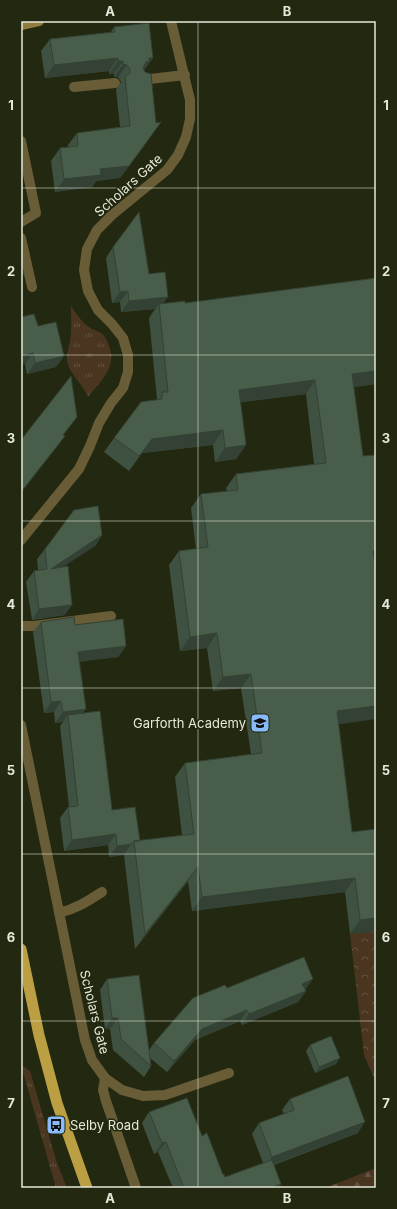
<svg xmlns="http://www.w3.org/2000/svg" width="397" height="1209" font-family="Inter,sans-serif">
<defs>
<pattern id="grass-tufts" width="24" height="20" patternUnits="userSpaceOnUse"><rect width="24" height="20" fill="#4a3520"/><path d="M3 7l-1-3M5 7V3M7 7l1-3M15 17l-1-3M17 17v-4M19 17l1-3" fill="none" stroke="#645240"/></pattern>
<pattern id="forest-firs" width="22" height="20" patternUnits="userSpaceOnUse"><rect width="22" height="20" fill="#4a3520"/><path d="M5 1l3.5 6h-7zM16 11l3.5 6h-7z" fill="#645240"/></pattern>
<pattern id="park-crowns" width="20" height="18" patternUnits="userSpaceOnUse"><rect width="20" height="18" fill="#4a3520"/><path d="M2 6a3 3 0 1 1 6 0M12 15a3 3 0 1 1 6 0" fill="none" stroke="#645240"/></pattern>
</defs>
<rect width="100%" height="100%" fill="#232810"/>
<!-- grass -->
<path fill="url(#grass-tufts)" d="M71 306C77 315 83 324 92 329 95 330 98 331 101 333 106 337 108 343 110 349 116 369 99 383 88 397 83 385 73 377 68 365 65 356 69 349 70 341 72 329 71 318 71 306Z
M21 1065 30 1071 57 1163 67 1188H56Z"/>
<!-- forest -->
<path fill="url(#forest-firs)" d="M376 1168V1188H325Z"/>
<!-- park -->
<path fill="url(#park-crowns)" d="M376 931V1083L364 1055 350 934Z"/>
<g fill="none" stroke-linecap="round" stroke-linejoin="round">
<!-- service -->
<path stroke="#695d37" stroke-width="10" d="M141 80 185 75
M74 87 115 83
M21 141 36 213 21 222
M21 238 32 287
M21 626H34L111 616
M105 1078 103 1090 106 1101 136 1188"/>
<!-- minor -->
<path stroke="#695d37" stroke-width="10" d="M21 540 79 469 90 446 99 423 111 403 123 388 128 372V355L123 338 112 324 98 310 88 291 84 270 87 249 97 230 112 215 167 170 178 155 186 137 190 119V100L171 21
M21 725 85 1040 92 1060 105 1078 122 1090 143 1096 165 1095 229 1073
M59 913C76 909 88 901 102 892"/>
<!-- secondary -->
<path stroke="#907c3e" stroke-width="10" d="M21 25 39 21"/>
<!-- trunk -->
<path stroke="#bb9f42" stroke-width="11" d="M21 949 39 1035 57 1103 87 1188"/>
</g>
<!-- wall -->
<path fill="#3f5140" d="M114 27 153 58 144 70 152 135 120 178 96 181 92 187 55 192 51 161 60 148 68 147V145L77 133 120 127 116 89 121 82 118 77H114V74H109V71L45 78 41 51 50 39 111 32Z
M113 247 149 274 163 304 185 303 376 278V384L354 387 375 564 338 724 352 832 376 931 350 934 345 892 192 911 188 881 135 949 124 855 109 857 108 845 64 851 60 818 68 807H69L60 726 63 722 55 723 54 712 44 713 33 632 41 622 75 625 126 646 118 657 79 661 83 713 112 810 140 841 182 835 175 777 185 763 251 754 241 688 213 691 207 648 180 651 169 565 179 551 196 549 191 508 201 494 227 491 226 488 236 474 314 464 306 394 240 402 246 445 236 459 215 462 213 445 142 453 129 471 104 452 114 438 157 399 149 318 155 309 121 312 120 302 112 303 106 258Z
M38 326 64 356 56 367 27 374 25 364Z
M102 535 95 546 62 567 65 615 32 620 26 582 34 571 38 570 37 559 45 549Z
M107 979 149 1050 154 1043 227 988 305 990 306 991 298 1002 242 1025 240 1021 195 1040 167 1072 150 1058 151 1066 144 1077 113 1050 110 1029H105L100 990Z
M310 1045 336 1064 315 1073 306 1051Z
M290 1099 358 1133 274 1165 281 1184 278 1188H173L158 1152 154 1154 142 1123 149 1112 202 1136 223 1175 225 1177 263 1163 252 1134 259 1123 284 1114 282 1110Z"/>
<!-- shaded-wall -->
<path fill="#334234" d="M118 58 109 71 45 78 54 65Z
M149 58H153L144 70 137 75Z
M118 61H123L114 74H109Z
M123 64 127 65 118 77H114Z
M161 122 120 178 96 181 92 187 55 192 64 179 100 169Z
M128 291 120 302 112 303 120 292Z
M168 297 160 308 159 304 155 309 121 312 129 301Z
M33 353 25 364 21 365V356Z
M64 356 56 367 27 374 35 363Z
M376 371V384L342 388 352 374Z
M315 380 306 394 229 404 239 390Z
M223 430 213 445 142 453 129 471 152 439Z
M65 436 57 447 21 493V492Z
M246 445 236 459 215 462 225 448Z
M102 535 95 546 43 580 51 569Z
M373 551H376V563L364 565Z
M72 605 65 615 32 620 39 609Z
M217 633 207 648 180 651 190 637Z
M126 646 118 657 70 663 78 652Z
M251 674 241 688 213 691 223 677Z
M61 701 54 712 44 713 51 702Z
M376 706V719L327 726 337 711Z
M86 709 78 720 68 715 63 722 55 723 63 712Z
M116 834 108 845 64 851 72 840Z
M131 844 124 855 109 857 117 846Z
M198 867 188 881 135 949 145 934Z
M355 878 345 892 192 911 202 897Z
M376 918V931L350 934 360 920Z
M313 979 305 990 302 984Z
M306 991 298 1002 242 1025 249 1014Z
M247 1010 240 1021 195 1040 167 1072 174 1061 202 1029Z
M112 1018H118L110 1029H105Z
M340 1058 336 1064 315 1073 319 1067Z
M365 1122 358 1133 264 1168 272 1157Z
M166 1142 158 1152 154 1154 162 1143Z
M281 1184 278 1188H270Z"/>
<!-- building -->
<path fill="#495e4a" stroke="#334234" d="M149 23 153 58H149V61L146 62 143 68 145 72 151 74 156 123 161 122 129 166 100 169 101 175 64 179 60 148 78 146 77 133 130 126 125 77 130 73V69L127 65 123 64V61H118V58L54 65 50 39 115 32 114 27Z
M139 212 149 274 165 272 168 297 129 301 128 291 120 292 113 247Z
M21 263 24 274 21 275Z
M376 278V371L352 374 363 456 376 455V551H373L376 571V706L337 711 352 832 376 829V918L360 920 355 878 202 897 198 867 145 934 134 841 194 834 185 763 262 753 251 674 223 677 217 633 190 637 179 551 208 547 201 494 238 490 236 474 326 463 315 380 239 390 246 445 225 448 223 430 152 439 139 456 114 438 141 402 162 399V392H168L159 304 185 301V303Z
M34 314 38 326 56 322 64 356 35 363 33 353 21 356V317Z
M71 376 77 417 63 435 65 436 21 492V440Z
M98 506 102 535 51 569 68 566 72 605 39 609 34 571 47 569 45 549 74 510Z
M74 617 75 625 123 619 126 646 78 652 86 709 63 712 61 701 51 702 41 622Z
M100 711 112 810 135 807 140 841H134L131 844 117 846 116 834 72 840 68 807 78 806 68 715Z
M304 957 313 979 302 984 306 991 249 1014 247 1010 202 1029 174 1061 154 1043 193 998 225 985 227 988Z
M139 975 151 1066 121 1039 118 1018H112L107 979Z
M331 1036 340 1058 319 1067 310 1045Z
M348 1076 365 1122 272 1157 259 1123 294 1110 290 1099Z
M187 1098 202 1136 207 1133 223 1175 224 1174 225 1177 272 1160 281 1184 270 1188H184L166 1142 162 1143 149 1112Z"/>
<!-- grid -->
<path fill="none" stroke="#e5e9da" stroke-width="1" stroke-opacity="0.55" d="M198 21V1188M21 188H376M21 355H376M21 521H376M21 688H376M21 854H376M21 1021H376"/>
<!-- icons -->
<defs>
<symbol id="school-square" viewBox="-11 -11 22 22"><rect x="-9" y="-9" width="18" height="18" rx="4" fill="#88bafc" stroke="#232810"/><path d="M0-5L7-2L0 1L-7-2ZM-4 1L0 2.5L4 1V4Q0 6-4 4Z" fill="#111"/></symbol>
<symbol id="bus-square" viewBox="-11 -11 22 22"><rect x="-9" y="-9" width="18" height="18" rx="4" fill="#88bafc" stroke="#232810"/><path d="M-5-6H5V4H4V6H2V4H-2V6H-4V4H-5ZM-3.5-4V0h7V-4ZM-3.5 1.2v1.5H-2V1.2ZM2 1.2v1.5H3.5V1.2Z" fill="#111"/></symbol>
</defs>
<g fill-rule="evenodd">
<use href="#school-square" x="249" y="712" width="22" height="22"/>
<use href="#bus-square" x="45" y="1114" width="22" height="22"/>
</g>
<g text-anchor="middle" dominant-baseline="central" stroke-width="3" stroke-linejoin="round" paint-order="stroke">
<!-- street labels -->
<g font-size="13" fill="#e5e9da" stroke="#232810">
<text transform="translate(128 185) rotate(-42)">Scholars Gate</text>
<text transform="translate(95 1012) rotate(76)">Scholars Gate</text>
</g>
<!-- poi labels -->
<g font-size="13" fill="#e5e9da" stroke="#232810" text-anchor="end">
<text x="246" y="723">Garforth Academy</text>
<text x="70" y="1125" text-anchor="start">Selby Road</text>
</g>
</g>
<!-- border -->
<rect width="397" height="1209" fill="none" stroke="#232810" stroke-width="44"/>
<rect x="22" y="22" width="353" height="1165" fill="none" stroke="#e5e9da" stroke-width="1.5"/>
<g font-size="13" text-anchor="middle" font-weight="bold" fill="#e5e9da">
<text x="110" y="16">A</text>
<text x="287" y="16">B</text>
<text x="11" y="110">1</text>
<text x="386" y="110">1</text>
<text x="11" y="276">2</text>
<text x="386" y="276">2</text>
<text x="11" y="443">3</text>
<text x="386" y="443">3</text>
<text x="11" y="609">4</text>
<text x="386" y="609">4</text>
<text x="11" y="775">5</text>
<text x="386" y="775">5</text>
<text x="11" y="942">6</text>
<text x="386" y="942">6</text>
<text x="11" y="1108">7</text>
<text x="386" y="1108">7</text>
<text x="110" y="1203">A</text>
<text x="287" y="1203">B</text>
</g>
</svg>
